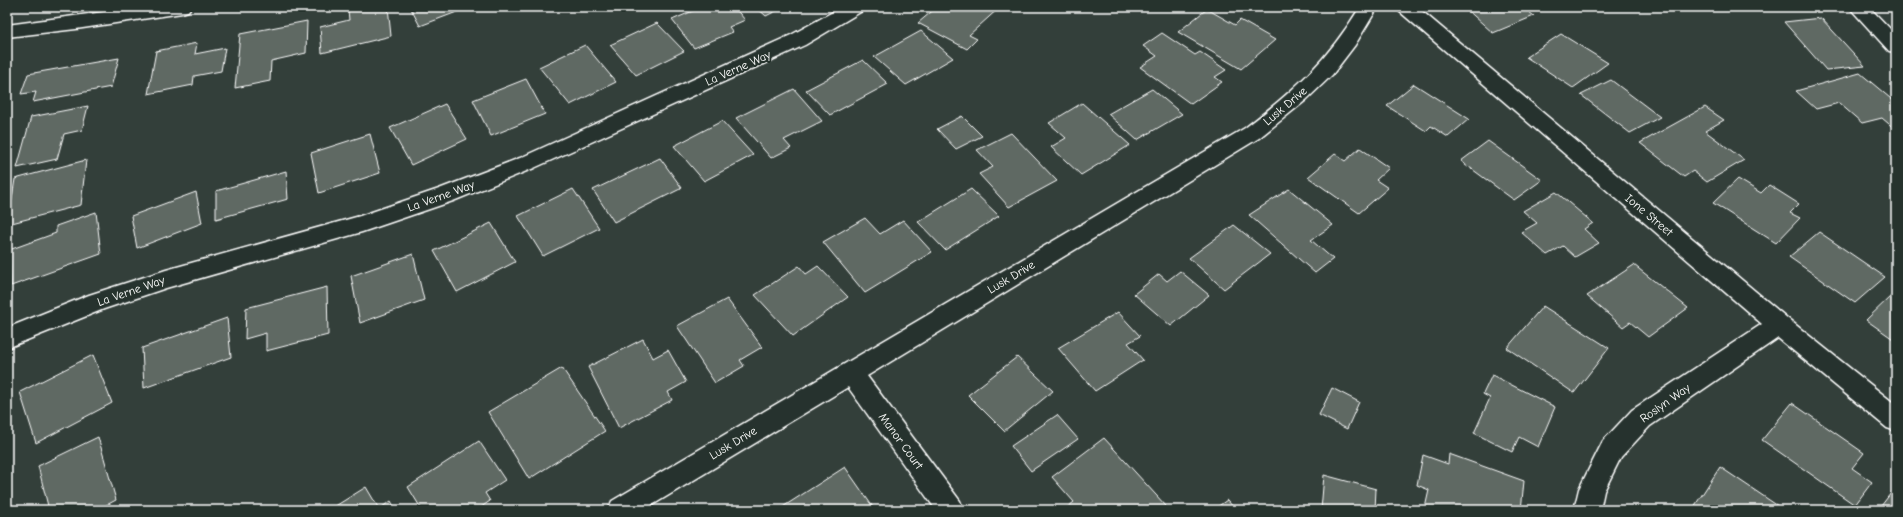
<svg xmlns="http://www.w3.org/2000/svg" width="1903" height="517" font-family="'Comic Neue',sans-serif">
<rect width="100%" height="100%" fill="#333f3a"/>
<filter id="ink" filterUnits="userSpaceOnUse"><feTurbulence type="fractalNoise" baseFrequency=".025" numOctaves="2"/><feDisplacementMap in="SourceGraphic" scale="8" xChannelSelector="R" yChannelSelector="G"/><feConvolveMatrix kernelMatrix="1 2 1 2 8 2 1 2 1" color-interpolation-filters="sRGB"/></filter>
<g filter="url(#ink)">
<!-- building -->
<path fill="#5f6964" stroke="#fff" d="M361 7H388L391 36 322 53 320 27 349 20 348 10Z
M410 7H470L420 26Z
M702 7H734L745 20 729 27 733 32 694 48 672 20Z
M756 7H784L766 16Z
M937 7H996L999 8 969 35 977 39 967 49 918 23Z
M1464 7H1523L1534 16 1493 33Z
M1759 7H1810L1811 8H1760Z
M1207 9 1235 25 1240 20 1275 40 1241 69 1178 32Z
M1821 18 1865 66 1826 70 1784 22Z
M307 21 306 53 271 61 270 81 235 88 240 34Z
M657 23 684 51 636 75 610 45Z
M921 31 953 58 906 85 874 57Z
M1162 33 1195 55 1200 52 1226 70 1215 77 1222 82 1191 104 1140 67 1157 56 1143 46Z
M1561 34 1608 63 1573 88 1526 57Z
M197 43 195 54 225 48 221 71 194 76 193 85 148 94 156 51Z
M585 45 616 82 570 105 539 67Z
M119 58 111 87 33 102 36 92 21 94 28 74Z
M863 60 888 84 830 115 806 90Z
M1860 73 1896 103V130L1882 118 1862 123 1839 103 1816 109 1796 91Z
M526 79 545 114 491 136 473 100Z
M1611 80 1660 117 1630 133 1581 95Z
M1414 84 1469 119 1448 137 1431 126 1426 131 1387 106Z
M794 89 822 121 784 140 791 148 771 158 736 118Z
M1152 89 1182 114 1137 140 1108 114Z
M1082 103 1130 145 1081 175 1051 147 1066 138 1049 123Z
M445 104 467 139 411 165 390 128Z
M88 106 82 130 64 134 57 159 17 168 31 117Z
M1705 107 1724 120 1705 131 1744 160 1707 182 1693 171 1684 177 1640 143Z
M962 116 982 136 956 149 937 129Z
M722 121 753 155 704 181 674 146Z
M1011 133 1057 181 1009 207 979 174 993 167 977 150Z
M370 134 380 173 319 193 311 153Z
M1488 141 1542 180 1514 200 1461 161Z
M1360 148 1389 168 1376 180 1388 188 1359 213 1308 177 1335 154 1345 161Z
M660 158 682 188 614 222 593 190Z
M86 160 81 205 8 224 15 179Z
M286 171 288 199 216 219V191Z
M1738 179 1761 193 1769 185 1799 204 1790 213 1800 218 1776 243 1713 203Z
M573 189 599 228 543 256 518 216Z
M971 189 999 216 945 250 918 222Z
M1289 189 1333 225 1311 240 1333 259 1315 273 1249 215Z
M196 192 202 223 137 248 131 216Z
M1556 192 1593 223 1584 229 1599 243 1575 257 1563 246 1547 255 1521 232 1537 223 1523 211Z
M96 212 101 254 11 286 9 250 56 233V226Z
M865 218 880 234 903 220 932 252 865 293 823 242Z
M491 223 515 262 457 292 434 251Z
M1234 225 1270 254 1224 289 1189 258Z
M1819 232 1885 277 1855 303 1789 257Z
M413 254 424 300 360 323 351 276Z
M1634 265 1688 308 1648 337 1630 322 1623 327 1587 296Z
M799 266 806 274 818 266 848 297 793 336 755 295Z
M1180 271 1209 295 1171 326 1134 294 1159 274 1167 281Z
M327 287 328 335 266 351V333L245 339 246 308Z
M1892 295 1896 298V341L1866 320Z
M727 299 762 347 740 360 744 366 715 383 677 326Z
M1543 306 1609 348 1574 393 1507 348Z
M1118 312 1140 336 1128 343 1143 360 1095 391 1058 348Z
M227 318 231 357 144 388 142 348Z
M643 339 653 358 668 350 686 382 668 392 672 400 619 428 588 367Z
M93 355 112 403 36 443 20 392Z
M1017 357 1053 391 1004 431 968 395Z
M562 368 605 431 529 479 488 412Z
M1492 375 1555 407 1538 447 1519 437 1512 452 1474 433 1490 398 1483 394Z
M1332 388 1359 402 1347 429 1319 415Z
M1792 403 1864 453 1852 468 1872 482 1855 505 1762 440Z
M1057 415 1078 439 1031 471 1011 446Z
M98 437 116 500 97 510H49L38 466Z
M1104 438 1166 506 1161 510H1064L1074 502 1052 477Z
M479 441 505 480 485 493 490 501 477 510H422L408 487Z
M1449 454 1524 481 1521 510H1430L1425 508 1429 490 1417 485 1423 455 1448 464Z
M845 467 875 510H778Z
M1720 467 1784 510H1692Z
M1324 475 1376 489 1375 510H1321Z
M366 487 379 509 391 501 396 510H329Z
M1894 489 1896 490V510H1878Z
M1227 500 1236 510H1213Z"/>
<g fill="none" stroke-linecap="round" stroke-linejoin="round">
<defs>
<path id="street" d="M141 7H191L188 11 182 13 76 29 7 37V25Z
M842 7H865L862 11 805 45 534 168 453 201 362 232 166 288 104 309 7 348V328L89 295 166 270 360 216 439 189 520 158 791 35Z
M1360 7H1378L1355 45 1332 75 1306 100 1259 138 867 376 960 501 964 510H936L848 387 644 510H608L612 501 1245 128C1295 90 1327 61 1360 7Z
M1396 7H1417L1787 318 1896 405V431L1887 428 1778 338 1650 426 1621 457 1604 491 1600 510H1574L1579 489 1603 441 1632 410 1762 324 1399 11Z
M1849 7H1869L1896 35V52L1889 51Z"/>
</defs>
<!-- street casing -->
<use href="#street" stroke="#fff" stroke-width="3"/>
<!-- street -->
<use href="#street" fill="#26332d" fill-rule="evenodd"/>
</g>
</g>
<g text-anchor="middle" dominant-baseline="central" stroke-width="4" stroke-linejoin="round" paint-order="stroke">
<!-- street labels -->
<g font-size="12" fill="#fff" stroke="#26332d">
<text transform="translate(738 68) rotate(-24)">La Verne Way</text>
<text transform="translate(1285 106) rotate(-40)">Lusk Drive</text>
<text transform="translate(441 196) rotate(-20)">La Verne Way</text>
<text transform="translate(1649 215) rotate(40)">Ione Street</text>
<text transform="translate(1011 277) rotate(-31)">Lusk Drive</text>
<text transform="translate(131 291) rotate(-19)">La Verne Way</text>
<text transform="translate(1665 403) rotate(-35)">Roslyn Way</text>
<text transform="translate(901 441) rotate(54)">Manor Court</text>
<text transform="translate(733 443) rotate(-31)">Lusk Drive</text>
</g>
</g>
<!-- margin -->
<rect width="1903" height="517" fill="none" stroke="#26332d" stroke-width="24"/>
<rect x="12" y="12" width="1879" height="493" fill="none" stroke="#fff" stroke-width="1.5" filter="url(#ink)"/>
</svg>
